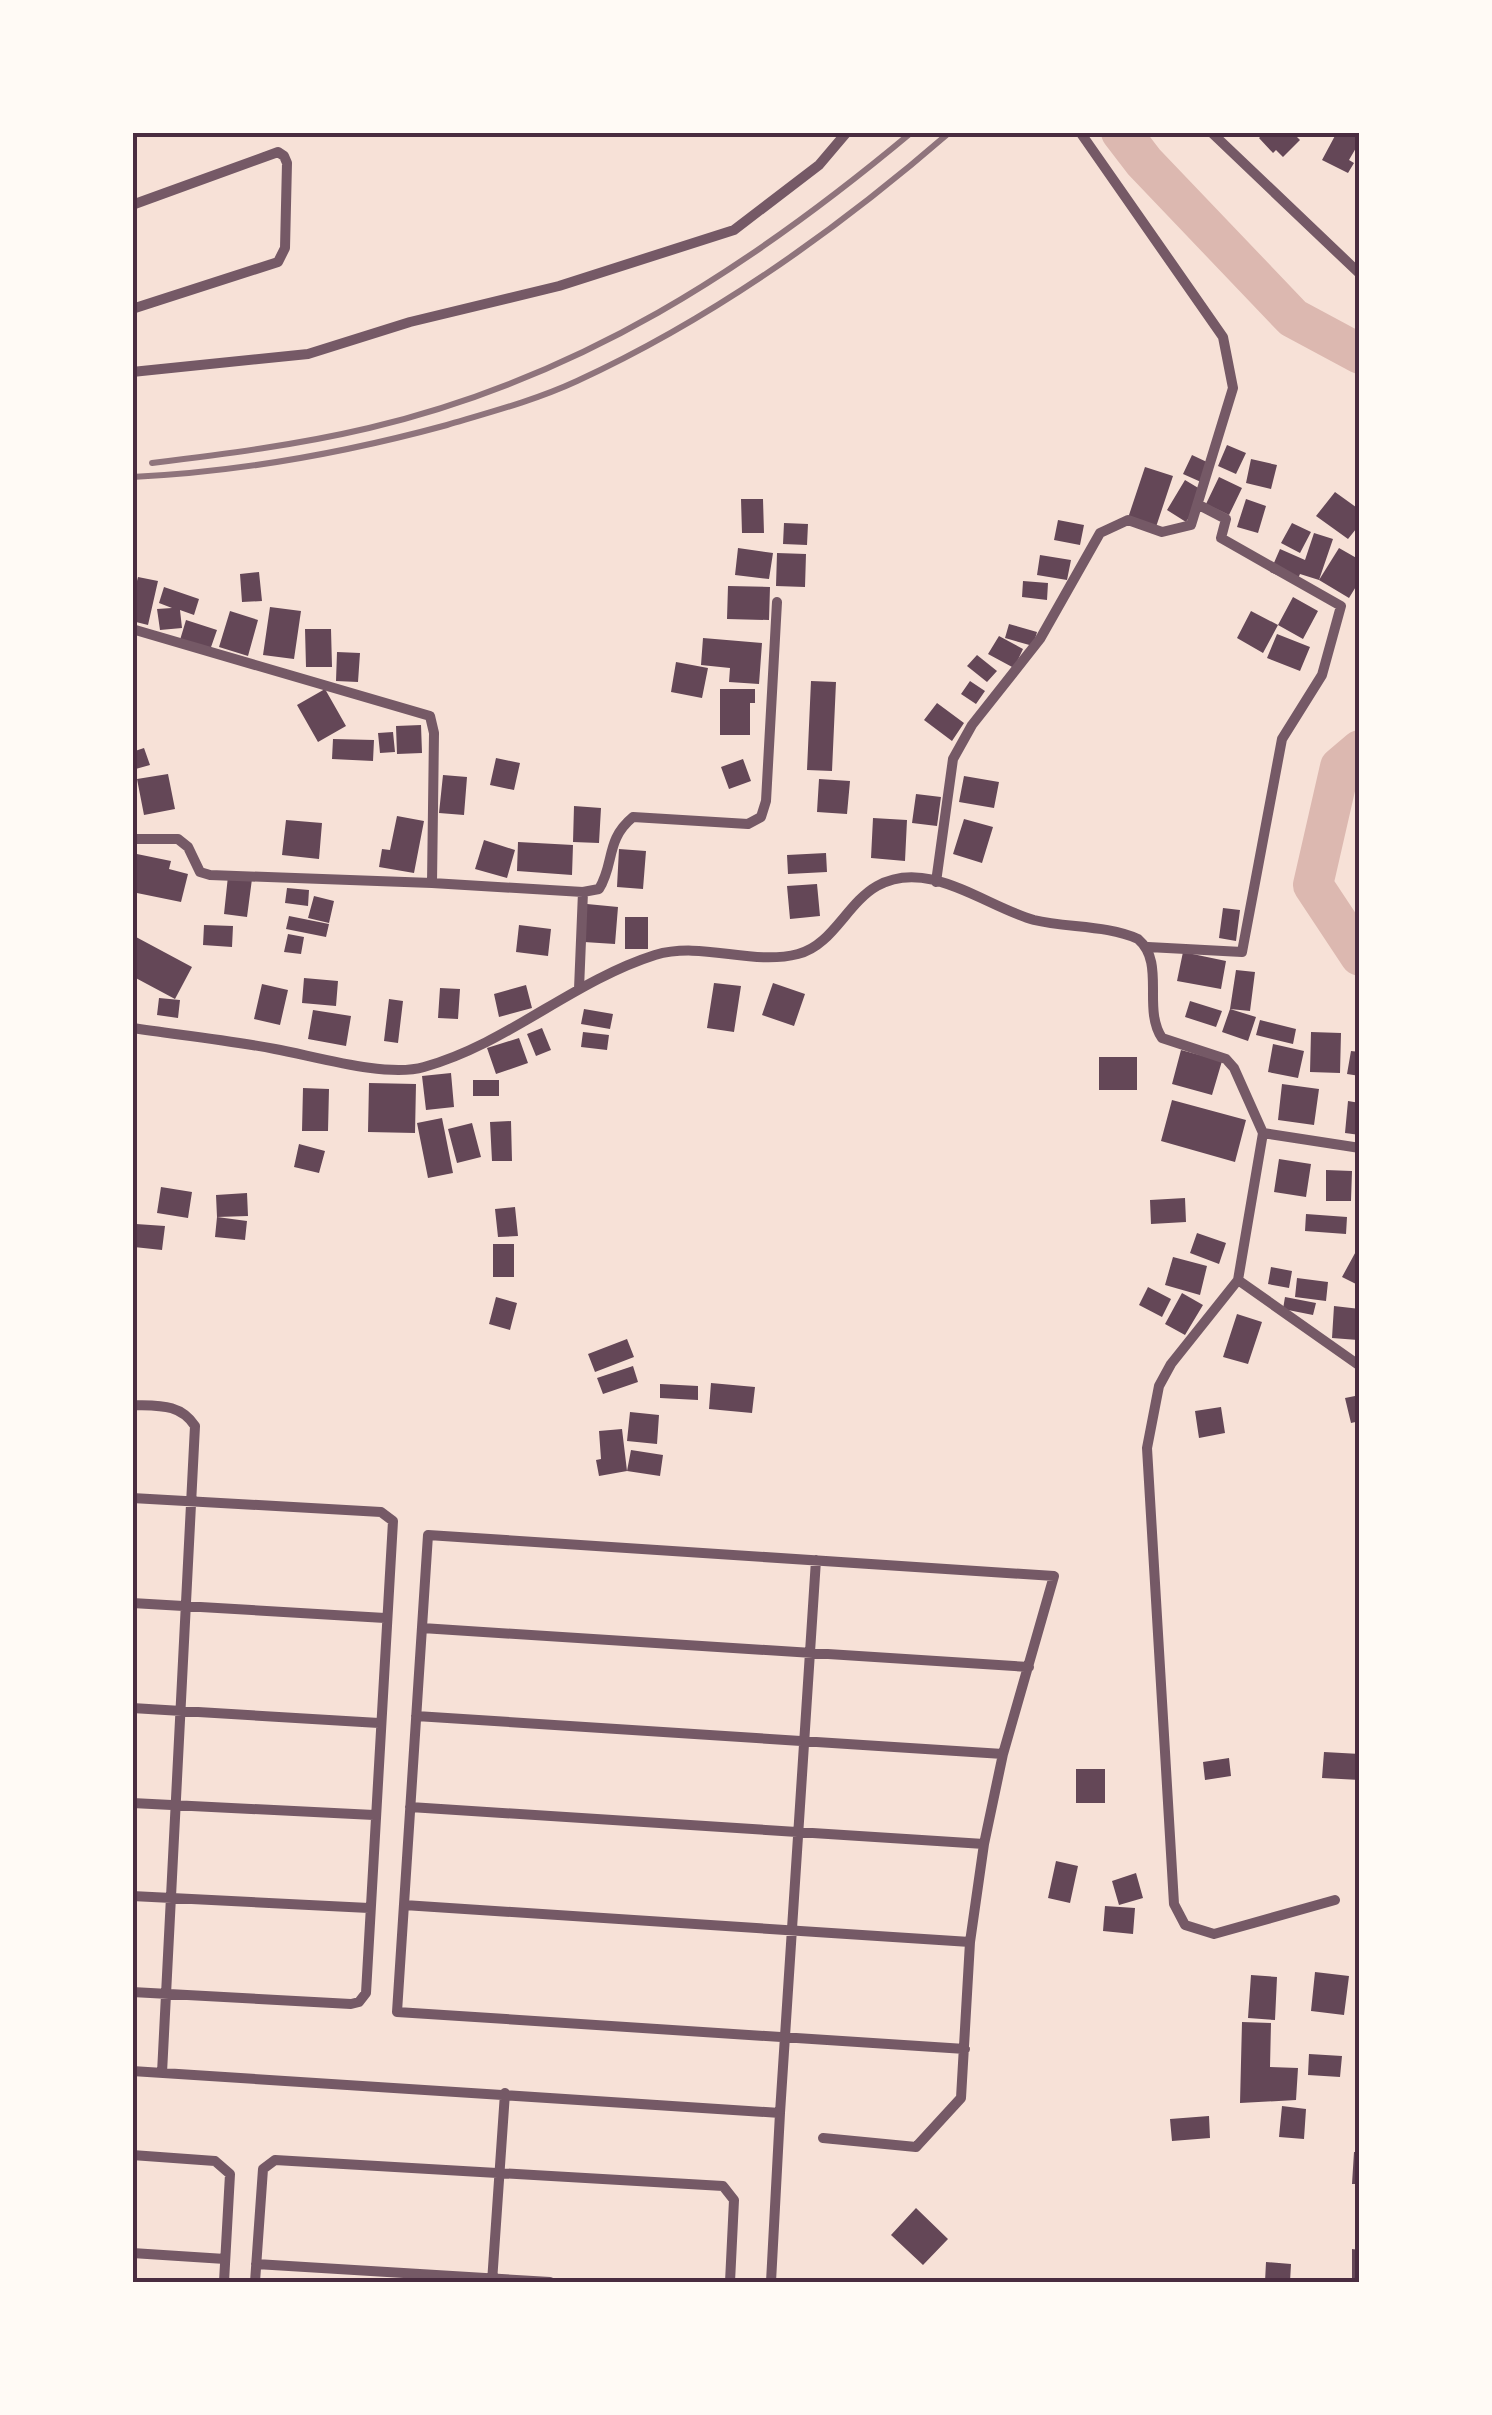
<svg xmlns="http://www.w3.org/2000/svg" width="1492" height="2415" font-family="Montserrat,sans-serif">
<rect width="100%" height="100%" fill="#f7e1d7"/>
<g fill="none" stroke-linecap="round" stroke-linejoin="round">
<!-- river -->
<path stroke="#dcb8b0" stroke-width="40" d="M1121 132 1144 162 1293 318 1360 354
M1360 750 1340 767 1313 885 1360 956"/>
</g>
<!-- building -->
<path fill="#644757" d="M1265 132H1292L1300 140 1283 157 1276 150 1273 153 1259 138Z
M1337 132H1360V141L1349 160 1354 163 1348 173 1322 160Z
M1227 445 1246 453 1236 474 1218 466Z
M1192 455 1209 463 1201 482 1183 474Z
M1251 459 1277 465 1271 489 1246 483Z
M1145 467 1173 476 1156 527 1128 518Z
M1219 477 1242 488 1229 515 1206 504Z
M1185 480 1205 492 1186 522 1167 510Z
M1335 492 1360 510V524L1348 539 1316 516Z
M741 499H763L764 533H742Z
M1246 499 1266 506 1258 533 1237 527Z
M1058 520 1084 525 1080 545 1054 540Z
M784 523 808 524 807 545 783 544Z
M1292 523 1311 532 1300 553 1281 543Z
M1314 533 1333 539 1319 580 1339 548 1360 560V580L1349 598 1319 580 1300 574 1296 583 1270 572 1280 549 1305 560Z
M738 548 773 553 769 579 735 575Z
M777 553 806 554 805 587 776 586Z
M1040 555 1071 560 1067 580 1037 575Z
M259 572 262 601 242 602 240 574Z
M138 577 158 581 148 625 132 621V601Z
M1023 581 1048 583 1047 600 1022 597Z
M728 586 770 587 769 620 727 619Z
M164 587 199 599 194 615 180 610 182 628 160 630 157 609 172 608 159 603Z
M1293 597 1318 611 1303 639 1278 625Z
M270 607 301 611 294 659 263 655Z
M230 611 258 620 248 656 219 647Z
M1251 611 1278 625 1263 653 1237 638Z
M186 620 217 630 210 650 180 640Z
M1009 624 1037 632 1033 646 1005 638Z
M305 629H331L332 667H306Z
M1277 634 1310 647 1300 671 1267 658Z
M999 636 1023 649 1014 668 988 654Z
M703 638 762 643 759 684 729 682 730 668 701 665Z
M337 652 360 653 358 682 336 681Z
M977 655 997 671 987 682 967 666Z
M676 662 708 668 702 698 671 692Z
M811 681 836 682 832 771 807 770Z
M970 681 985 691 976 704 961 694Z
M325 689 346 726 318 742 297 705Z
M720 689H755V703H750V735H720Z
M937 703 964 723 952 741 924 720Z
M421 725 422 753 397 754 396 726Z
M393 732 395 752 380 753 378 733Z
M333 739 374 740 373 761 332 759Z
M144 748 150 765 132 770V752Z
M496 758 520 763 514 790 490 785Z
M743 759 751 781 729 789 721 767Z
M168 774 175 809 144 815 137 779Z
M443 775 467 777 464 815 439 813Z
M964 776 999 782 994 808 959 802Z
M819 779 850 781 847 814 817 812Z
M916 794 941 797 937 826 912 823Z
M574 806 601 808 599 843 573 842Z
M397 816 424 821 414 873 379 867 382 849 390 850Z
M873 818 907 820 905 861 871 858Z
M964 819 993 827 982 863 953 854Z
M286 820 322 823 319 859 282 855Z
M484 840 515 850 507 878 475 869Z
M518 842 573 845 572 875 517 871Z
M619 849 646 851 643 889 617 887Z
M132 853 171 861 169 869 188 874 181 902 132 892Z
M826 853 827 872 788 874 787 855Z
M228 876 252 879 247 917 224 914Z
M817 884 820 916 790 919 787 886Z
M287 888 309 890 308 906 285 903Z
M314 896 334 901 329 923 308 918Z
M587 904 618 907 615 944 584 942Z
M1223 908 1240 910 1236 941 1219 938Z
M289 916 329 924 326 937 286 929Z
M625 917H648V949H625Z
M204 925 233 926 232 947 203 945Z
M519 925 551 929 548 956 516 952Z
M288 934 304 937 301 954 284 952Z
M136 937 192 967 175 999 132 976V943Z
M1183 952 1226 961 1221 989 1177 981Z
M1236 970 1255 972 1250 1011 1230 1009Z
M304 978 338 981 336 1006 302 1003Z
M714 983 741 986 734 1032 707 1028Z
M773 983 805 994 794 1026 762 1015Z
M262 984 288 990 280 1025 254 1019Z
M526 985 532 1008 499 1017 494 994Z
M440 988 460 989 458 1019 438 1018Z
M159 998 180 1000 178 1018 157 1015Z
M389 999 403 1001 398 1043 384 1041Z
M1190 1001 1222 1011 1216 1027 1185 1017Z
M584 1009 613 1014 610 1029 581 1024Z
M1230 1009 1256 1017 1248 1041 1222 1032Z
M313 1010 351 1016 346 1046 308 1039Z
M1260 1020 1296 1029 1293 1044 1256 1035Z
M542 1028 551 1050 536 1056 527 1034Z
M583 1032 609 1035 607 1050 581 1047Z
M1311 1032 1341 1033 1340 1073 1310 1072Z
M519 1038 528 1063 496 1074 487 1048Z
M1273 1044 1304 1051 1298 1078 1268 1072Z
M1181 1050 1222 1061 1212 1095 1172 1084Z
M1351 1051 1360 1052V1076L1347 1074Z
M1099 1057H1137V1090H1099Z
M451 1073 454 1107 426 1110 422 1076Z
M473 1080H499V1096H473Z
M369 1083 416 1084 415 1133 368 1132Z
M1282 1084 1319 1089 1314 1125 1278 1120Z
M303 1088 329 1089 328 1131H302Z
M1172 1100 1246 1120 1235 1162 1161 1141Z
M1348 1101 1360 1103V1135L1345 1133Z
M442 1118 453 1173 428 1178 417 1123Z
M511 1121 512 1161H492L490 1122Z
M472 1123 481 1157 457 1163 448 1129Z
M299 1144 325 1151 319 1173 294 1167Z
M1279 1159 1311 1164 1306 1197 1274 1192Z
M1326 1170 1352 1171 1351 1201H1326Z
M161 1187 192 1192 188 1218 157 1213Z
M247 1193 248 1216 217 1217 216 1195Z
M1185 1198 1186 1222 1151 1224 1150 1200Z
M515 1207 518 1236 498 1237 495 1209Z
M1306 1214 1347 1217 1346 1234 1305 1231Z
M217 1217 247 1221 245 1240 215 1237Z
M136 1224 165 1226 162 1250 134 1247Z
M1197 1233 1226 1243 1219 1264 1190 1253Z
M493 1244H514V1277H493Z
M1360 1244V1286L1342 1277Z
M1173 1257 1207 1266 1200 1295 1165 1285Z
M1271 1267 1292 1271 1289 1288 1268 1284Z
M1297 1278 1328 1282 1326 1301 1295 1297Z
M1148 1287 1171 1299 1162 1317 1139 1305Z
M1182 1293 1203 1305 1185 1335 1165 1324Z
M496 1297 517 1303 510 1330 489 1324Z
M1285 1297 1316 1303 1313 1315 1283 1309Z
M1334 1306 1360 1309 1358 1340 1332 1338Z
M1237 1314 1262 1322 1248 1364 1223 1357Z
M627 1339 634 1357 595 1372 588 1354Z
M633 1366 638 1382 603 1394 597 1378Z
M711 1383 755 1387 752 1413 709 1409Z
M660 1384 698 1386V1400L660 1398Z
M1360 1395V1421L1351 1423 1345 1398Z
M1221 1407 1225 1433 1199 1438 1195 1411Z
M630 1412 659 1415 657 1444 627 1441Z
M622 1429 627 1471 599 1476 596 1460 601 1459 599 1431Z
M631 1450 663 1455 660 1476 627 1471Z
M1324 1752 1360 1754V1780L1322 1778Z
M1229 1758 1231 1776 1205 1780 1203 1762Z
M1076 1769H1105V1803H1076Z
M1056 1861 1078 1866 1070 1903 1048 1898Z
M1136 1873 1143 1898 1119 1905 1112 1881Z
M1105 1906 1135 1908 1133 1934 1103 1931Z
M1315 1972 1349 1976 1344 2015 1311 2011Z
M1251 1975 1277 1977 1275 2020 1248 2018Z
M1242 2022 1271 2023 1270 2067 1298 2068 1296 2100 1240 2103Z
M1309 2054 1342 2056 1340 2077 1308 2075Z
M1282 2106 1306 2109 1304 2139 1279 2137Z
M1209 2116 1210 2138 1172 2141 1170 2119Z
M1354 2152H1360V2184H1352Z
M916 2208 948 2239 923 2265 891 2235Z
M1352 2249 1360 2250V2282H1352Z
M1266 2262 1291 2264 1290 2282H1265Z"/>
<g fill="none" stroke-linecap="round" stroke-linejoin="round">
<!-- minor -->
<path stroke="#755966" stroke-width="10" d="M1211 132 1360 274
M132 205 278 152 284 156 287 163 285 248 278 262 132 309
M132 372 308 354 410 322 559 286 734 230 819 165 847 132
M132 629 430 716 434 733 432 883
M132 839H178L188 847 200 872 210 875 432 883 583 892 579 989
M936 882 953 759 972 725 1040 639 1100 533 1128 520 1162 532 1191 525 1233 388 1223 337 1080 132
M583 892 599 889C615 863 605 840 633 817L748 824 761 817 766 801 777 602
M1148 947 1242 952 1282 739 1322 675 1341 606 1221 538 1226 519 1199 505
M132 1028C180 1035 228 1040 275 1049 314 1056 386 1078 424 1067 507 1044 573 981 655 955 703 941 751 966 798 954 832 946 847 903 877 886 928 857 986 907 1034 920 1067 928 1107 925 1138 939 1166 963 1142 1008 1162 1038L1226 1059 1234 1068 1263 1133 1238 1280 1171 1364 1159 1386 1147 1448 1174 1904 1185 1925 1214 1934 1335 1900
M1263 1133 1360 1148
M1238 1280 1360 1366
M132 1405C158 1406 180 1403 195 1426L162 2073
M132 1498 381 1512 393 1521 366 1993 359 2002 351 2004 132 1992
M132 1603 385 1618
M422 1628 1029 1667
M132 1708 379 1723
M416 1716 1003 1754
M132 1803 374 1815
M410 1807 984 1844
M132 1896 369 1908
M404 1905 970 1942
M132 2071 780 2113 771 2282
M780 2113 816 1560
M823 2138 916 2147 961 2098 970 1942 984 1844 1003 1754 1054 1576 428 1535 397 2012 965 2049
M132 2155 215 2161 230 2174 224 2282
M132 2253 225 2259
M256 2264 550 2282
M255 2282 263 2169 275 2160 723 2186 734 2200 730 2282
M492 2282 505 2093"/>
<!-- rail -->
<path stroke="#8f747c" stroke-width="6" d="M152 463C225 454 297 445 369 428 580 378 748 269 912 132
M132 477C240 472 344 453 447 425 491 412 536 400 577 381 714 318 837 230 950 132"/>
</g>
<!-- border -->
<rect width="1492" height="2415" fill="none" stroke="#fffaf5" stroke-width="270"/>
<rect x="135" y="135" width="1222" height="2145" fill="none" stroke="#4a2c40" stroke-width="4"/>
</svg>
